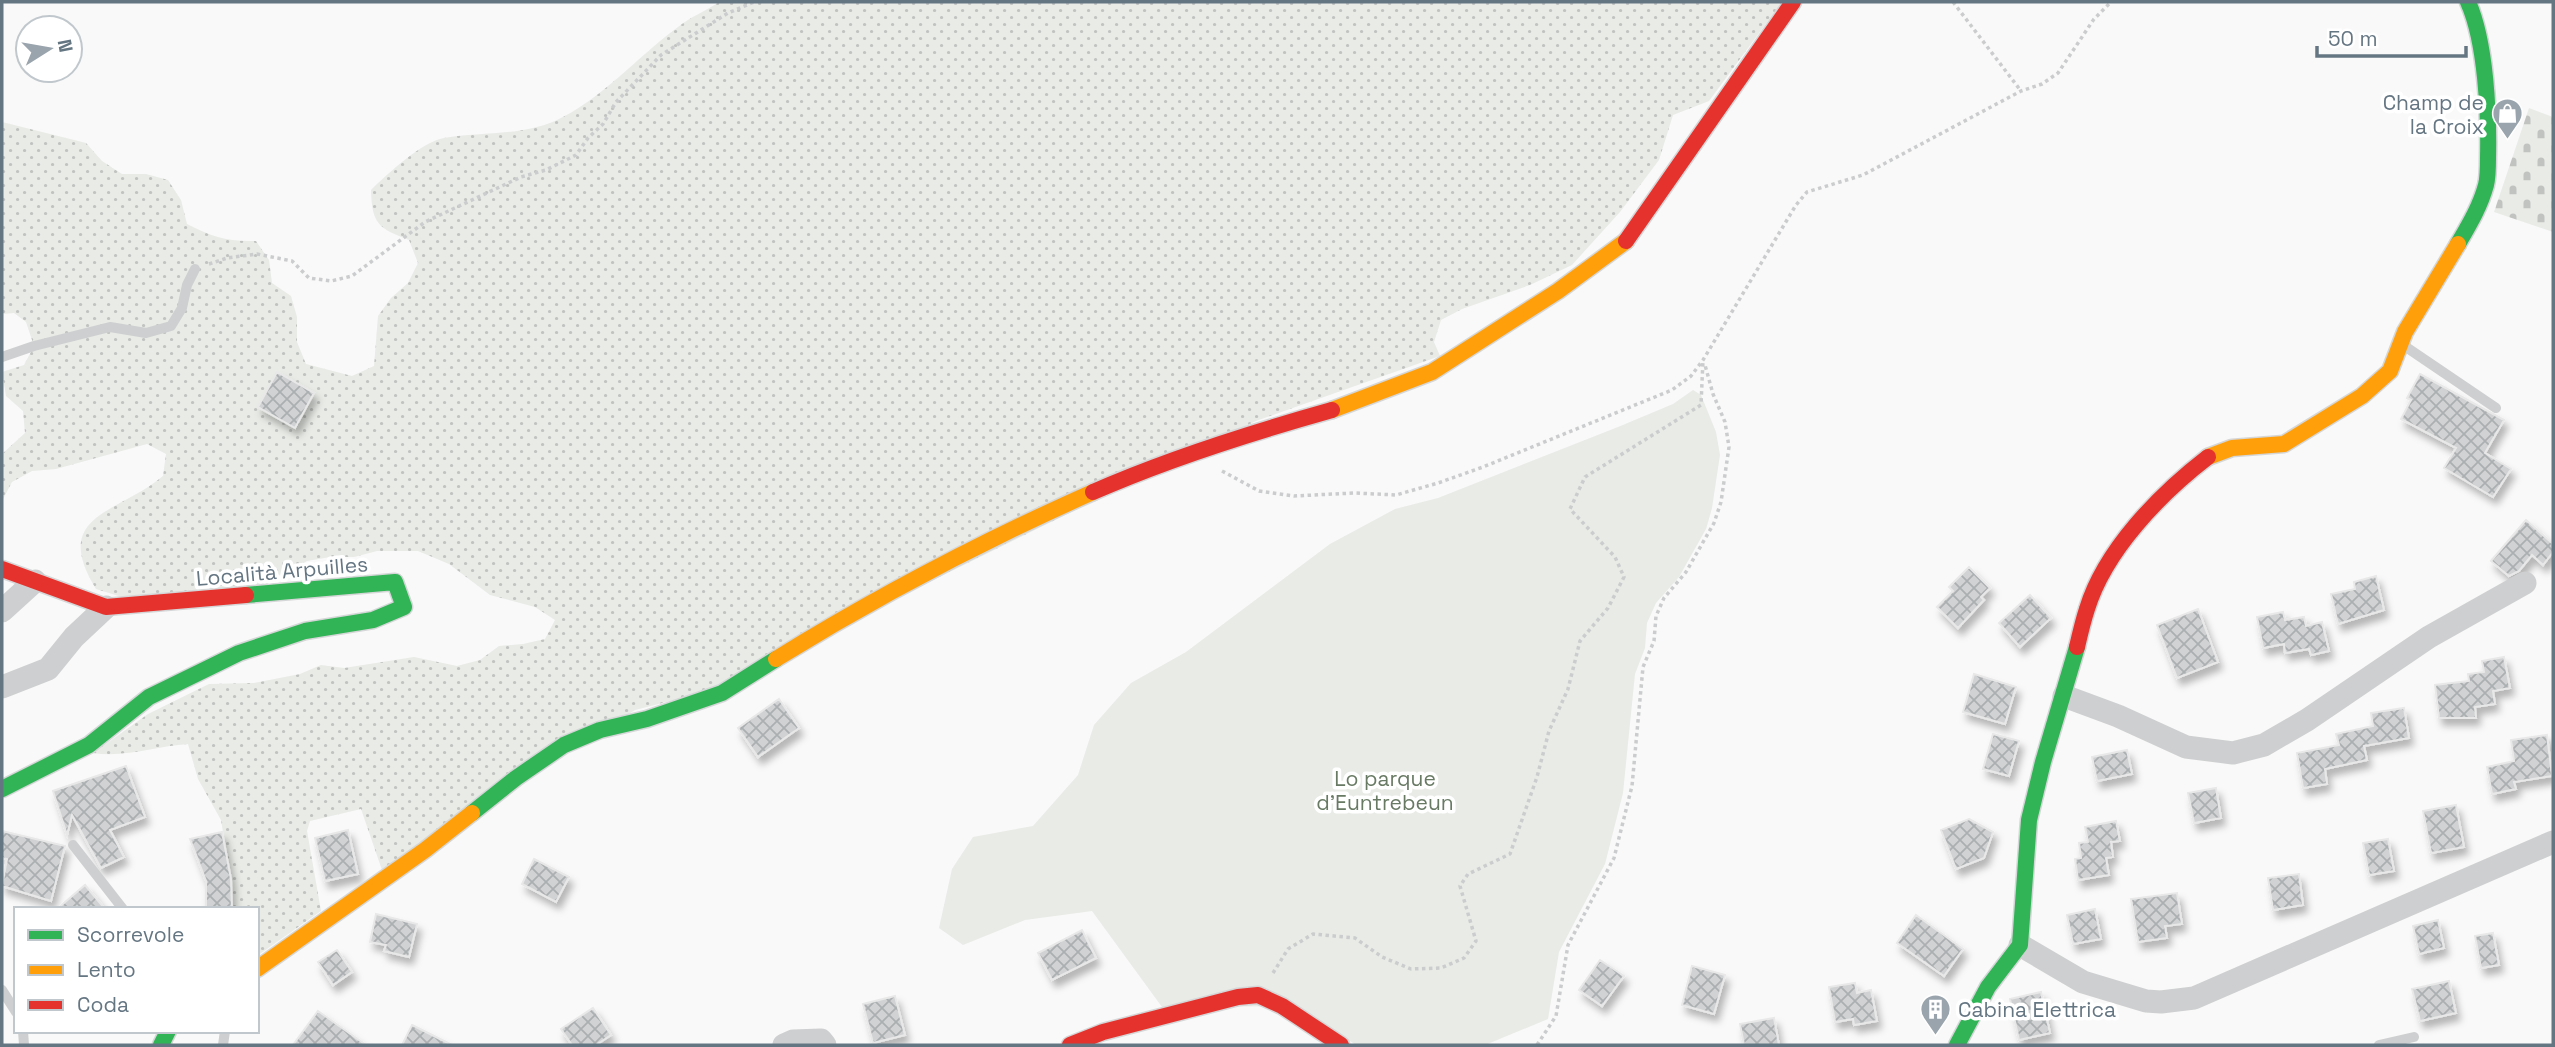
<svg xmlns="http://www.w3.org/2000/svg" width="2555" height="1047" font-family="'Space Grotesk',sans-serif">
<defs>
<pattern id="grass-dots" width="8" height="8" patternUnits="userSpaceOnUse" patternTransform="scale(1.75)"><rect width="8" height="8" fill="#e8ebe6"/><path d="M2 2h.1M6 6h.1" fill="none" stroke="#c0c3c0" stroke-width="1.8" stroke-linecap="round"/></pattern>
<pattern id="cemetery-stones" width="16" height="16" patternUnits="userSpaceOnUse" patternTransform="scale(1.75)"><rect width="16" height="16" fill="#e8ebe6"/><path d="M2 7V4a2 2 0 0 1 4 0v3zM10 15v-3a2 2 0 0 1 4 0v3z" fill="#c0c3c0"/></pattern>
<pattern id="building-cross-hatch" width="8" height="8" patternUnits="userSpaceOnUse" patternTransform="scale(1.75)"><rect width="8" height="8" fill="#d0d2d3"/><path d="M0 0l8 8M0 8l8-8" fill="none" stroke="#acafb1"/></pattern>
<filter id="shadow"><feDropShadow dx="4" dy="7" stdDeviation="3.5" flood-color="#0004"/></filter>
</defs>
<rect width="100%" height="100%" fill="#f9f9f9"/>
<!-- grass -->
<path fill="url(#grass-dots)" d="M719 2H1782L1709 101 1673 115 1659 160 1620 212 1572 265 1530 285 1462 309 1441 320 1434 342 1440 356 1256 421 706 692 635 710 382 870 361 809 310 821 307 831 321 911 257 956V909H232L231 879 221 820 198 779 188 744C156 746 125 758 93 753L148 714 209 684 254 683 300 674 321 665 344 668 414 657 457 666 480 660 499 646 523 644 545 639 555 620 535 607 490 595 449 564 418 551H377L354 557H330L307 561 266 585 122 597 96 589C50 514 118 514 163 476L166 454 147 444 56 469 32 471 12 482 2 501V454L25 433 23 411 6 396 2 372 24 365 34 346 26 322 14 313 2 314V122L86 143 102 161 122 174H146L168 180 181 200 187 224C213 237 227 242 256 241L269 260 272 283 291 296 297 317V342L306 364 352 376 374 366 378 316 391 298 408 283 418 263 409 240C378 228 372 224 371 190 386 175 423 141 444 138 480 132 520 136 555 121 601 100 637 57 678 27 690 17 706 11 719 2Z"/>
<!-- cemetery -->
<path fill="url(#cemetery-stones)" d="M2529 108 2553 117V232L2494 212Z"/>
<!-- park -->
<path fill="#e8ebe6" d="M1693 390 1701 395 1716 432 1720 455 1712 508 1706 529 1679 577 1656 603 1647 623 1645 648 1635 674 1623 793 1605 864 1559 952 1548 1019 1485 1045H1356L1297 1006 1162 1007 1092 911 1025 920 963 945 939 928 952 869 973 837 1033 826 1078 775 1094 725 1131 683 1186 652 1330 544 1395 509 1438 498 1618 427 1673 404Z"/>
<!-- building -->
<path fill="url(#building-cross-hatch)" stroke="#e8e8e8" stroke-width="2" filter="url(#shadow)" d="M277 372 314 393 295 428 258 407Z
M2420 374 2504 420 2485 453 2511 469 2493 497 2444 468 2456 448 2401 419 2411 400 2407 398Z
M2526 520 2553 544V552L2543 565 2532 555 2519 571 2509 576 2491 561Z
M1969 567 1990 588 1981 597 1984 600 1958 628 1937 607 1953 591 1949 587Z
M2376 576 2384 610 2338 624 2331 594 2355 589 2354 582Z
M2030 595 2051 618 2020 647 1999 623Z
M2198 609 2218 662 2177 678 2157 625Z
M2283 612 2285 620 2304 617 2306 626 2322 622 2329 651 2311 655 2309 649 2285 653 2284 644 2263 648 2257 617Z
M2504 657 2510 688 2493 691 2495 704 2475 707 2476 718H2439L2435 685 2469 681 2468 674 2484 672 2482 661Z
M1974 674 2016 687 2005 724 1963 712Z
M779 699 799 728 758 757 738 728Z
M2404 708 2409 738 2364 746 2367 760 2325 769 2327 784 2303 788 2297 753 2339 745 2336 734 2373 726 2371 713Z
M1993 734 2019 741 2009 776 1983 769Z
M2547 735 2552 776 2514 782 2516 789 2492 794 2487 767 2514 761 2511 740Z
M2127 750 2132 774 2097 781 2092 757Z
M126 766 145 817 110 830 124 857 101 868 72 815 67 835 53 791Z
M2216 788 2221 818 2194 823 2188 793Z
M2456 805 2464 847 2431 853 2423 811Z
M1969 819 1993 832 1984 858 1956 869 1941 830Z
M2116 821 2120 841 2111 842 2113 857 2106 858 2109 875 2078 880 2075 859 2081 858 2079 843 2088 842 2085 827Z
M348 830 358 874 325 881 315 838Z
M2 831 65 846 51 901 2 886 7 859 2 858Z
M222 832 231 879 232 909H206V881L190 839Z
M2388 839 2394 871 2369 875 2363 843Z
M534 859 569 877 556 902 522 884Z
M2299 874 2303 905 2273 910 2268 878Z
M85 885 105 909H57Z
M2177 893 2182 924 2165 926 2167 938 2138 942 2131 899Z
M2095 909 2101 939 2073 944 2067 915Z
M376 914 417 924 409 957 384 951 386 945 370 942Z
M1916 915 1963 949 1944 976 1897 943Z
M2438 920 2444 948 2419 954 2413 926Z
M1082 930 1096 958 1052 980 1038 953Z
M2493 933 2499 965 2481 968 2475 936Z
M337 950 352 972 333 985 318 962Z
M1600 960 1624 976 1602 1006 1579 990Z
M1692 966 1725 975 1714 1014 1682 1005Z
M2449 981 2456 1013 2420 1021 2412 989Z
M1855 983 1857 993 1871 990 1877 1021 1854 1025 1853 1019 1835 1022 1829 987Z
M2041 992 2050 1033 2019 1040 2010 999Z
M895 996 905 1035 873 1043 863 1004Z
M593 1008 611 1035 596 1045H572L561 1029Z
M318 1011 366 1045H293Z
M1774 1018 1779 1045H1744L1740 1024Z
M412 1025 452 1045H402Z"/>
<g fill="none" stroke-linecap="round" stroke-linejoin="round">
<defs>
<path id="fast" d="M2458 244C2469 225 2480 207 2486 185 2488 177 2488 167 2488 158 2489 114 2486 42 2468 2
M2 789 89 745 149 697 239 653 305 631 373 620 404 607 395 582 246 595
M472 813 516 778 564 745 600 730 647 719 722 693 776 659
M161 1045 168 1031
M1957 1045 1988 987 2020 945 2029 820 2043 762 2077 647"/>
<path id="slow" d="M1332 410 1432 372 1558 291 1626 241
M2208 457 2232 448 2284 444 2362 396 2390 371 2405 332 2458 244
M776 659C878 596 983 541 1093 492
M257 969 425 850 472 813"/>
<path id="jam" d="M1626 241 1793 2
M1093 492C1170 458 1250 433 1332 410
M2 569 106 607 246 595
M2077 647C2080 634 2083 621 2087 609 2105 550 2160 494 2208 457
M1070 1045 1103 1032 1238 997 1258 995 1282 1006 1341 1045"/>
</defs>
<!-- fast casing -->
<use href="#fast" stroke="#d5d6d7" stroke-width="19"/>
<!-- slow casing -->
<use href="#slow" stroke="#d5d6d7" stroke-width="19"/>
<!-- jam casing -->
<use href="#jam" stroke="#d5d6d7" stroke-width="19"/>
<!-- path -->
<path stroke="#cbcccd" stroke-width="3.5" stroke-dasharray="3.5 3.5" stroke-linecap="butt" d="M1953 2 2021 91
M209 264 227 258 257 254 292 261 309 278 331 281 352 276 425 222 521 177 546 170 576 155 588 138 603 124 616 102 661 55 728 13 754 2
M1222 471 1259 491 1294 496 1354 493 1396 495 1438 483 1483 467 1672 390 1691 376 1703 360 1796 205 1807 192 1863 175 2021 91 2042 84 2058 73 2094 19 2111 2
M1273 973 1288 949 1313 934 1355 938 1382 957 1411 969 1441 968 1464 958 1476 941 1460 886 1468 874 1510 854 1537 777 1549 731 1568 689 1580 641 1608 608 1624 577 1615 557 1570 509 1585 477 1701 405 1703 360
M1537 1045 1556 1016 1568 945 1614 858 1632 786 1643 667 1654 641 1656 616 1664 598 1686 572 1714 523 1721 502 1729 447 1725 422 1713 394 1705 365"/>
<!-- lane -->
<path stroke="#cecfd0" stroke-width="10" d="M2403 345 2496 408
M2 357 34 346 110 327 146 333 171 326 182 308 187 285 195 269
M73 845 123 909
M2 990 16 1012
M23 1031 24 1045
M223 1045 225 1031
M2379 1045 2414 1037"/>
<!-- street -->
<path stroke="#cecfd0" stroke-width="23" d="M2 611 35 581
M2 687 48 669 74 637 106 607
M2064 696 2118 716 2186 747 2233 753 2264 745 2307 720 2429 637 2525 583
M2020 945 2083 982 2146 1001 2161 1002 2194 998 2553 842
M784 1045 793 1041 821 1040 825 1045"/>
<!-- fast -->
<use href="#fast" stroke="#30b455" stroke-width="16"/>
<!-- slow -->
<use href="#slow" stroke="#ff9f0a" stroke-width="16"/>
<!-- jam -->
<use href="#jam" stroke="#e5322d" stroke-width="16"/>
</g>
<!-- icons -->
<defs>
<symbol id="shop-pin" viewBox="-11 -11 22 30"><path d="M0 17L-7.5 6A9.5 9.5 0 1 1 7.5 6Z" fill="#99a4ac" stroke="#fff"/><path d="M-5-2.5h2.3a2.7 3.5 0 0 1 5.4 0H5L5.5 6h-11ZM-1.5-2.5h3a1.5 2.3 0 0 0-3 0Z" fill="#fff"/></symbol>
<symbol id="building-pin" viewBox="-11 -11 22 30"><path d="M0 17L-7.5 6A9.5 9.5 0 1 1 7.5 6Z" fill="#99a4ac" stroke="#fff"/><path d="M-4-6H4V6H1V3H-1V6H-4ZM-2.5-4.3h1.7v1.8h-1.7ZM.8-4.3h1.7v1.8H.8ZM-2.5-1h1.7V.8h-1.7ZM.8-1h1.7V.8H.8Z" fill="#fff"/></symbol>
</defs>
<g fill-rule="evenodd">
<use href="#shop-pin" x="2490" y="96" width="35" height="47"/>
<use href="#building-pin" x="1918" y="992" width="35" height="47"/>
</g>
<g text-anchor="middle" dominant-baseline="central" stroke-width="7" stroke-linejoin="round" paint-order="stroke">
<!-- poi labels -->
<g font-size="21" fill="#657683" stroke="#fff" text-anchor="end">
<text x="2484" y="102">Champ de<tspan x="2484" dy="24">la Croix</tspan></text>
<text x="1958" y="1009" text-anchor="start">Cabina Elettrica</text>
</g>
<!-- street labels -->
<g font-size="21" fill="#657683" stroke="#fff">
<text transform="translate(282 571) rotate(-5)">Località Arpuilles</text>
</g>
<!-- park labels -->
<g font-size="21" fill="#687a64" stroke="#fff">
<text x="1385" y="778">Lo parque<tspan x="1385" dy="24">d'Euntrebeun</tspan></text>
</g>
</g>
<!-- border -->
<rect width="2555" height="1047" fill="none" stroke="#657683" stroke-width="7"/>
<!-- legend -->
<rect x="14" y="907" width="245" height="126" fill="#ffffff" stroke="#c1c8cd" stroke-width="2"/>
<rect x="28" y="930" width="35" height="10" fill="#30b455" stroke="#c1c8cd" stroke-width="2"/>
<text x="77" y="942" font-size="21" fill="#657683">Scorrevole</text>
<rect x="28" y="965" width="35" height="10" fill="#ff9f0a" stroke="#c1c8cd" stroke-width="2"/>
<text x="77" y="977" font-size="21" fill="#657683">Lento</text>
<rect x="28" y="1000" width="35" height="10" fill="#e5322d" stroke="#c1c8cd" stroke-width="2"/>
<text x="77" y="1012" font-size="21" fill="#657683">Coda</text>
<!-- north arrow -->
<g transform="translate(49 49) rotate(79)"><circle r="33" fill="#ffffff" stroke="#c1c8cd" stroke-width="2"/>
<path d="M0-5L12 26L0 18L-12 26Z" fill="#99a4ac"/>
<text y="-10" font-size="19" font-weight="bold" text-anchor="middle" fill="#657683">N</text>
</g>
<!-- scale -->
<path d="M2317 46v10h149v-10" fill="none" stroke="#657683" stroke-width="3.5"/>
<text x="2328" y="46" font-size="21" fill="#657683" stroke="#ffffff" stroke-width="5" paint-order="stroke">50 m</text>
</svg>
